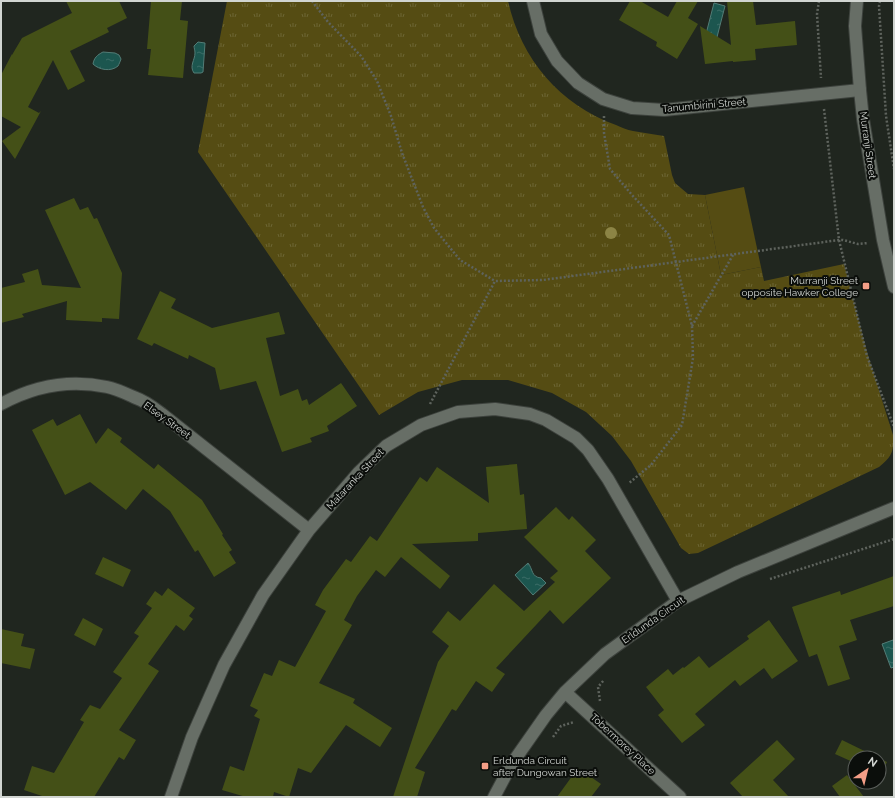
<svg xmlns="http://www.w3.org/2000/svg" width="895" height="798" font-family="Raleway,sans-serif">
<defs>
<pattern id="park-tufts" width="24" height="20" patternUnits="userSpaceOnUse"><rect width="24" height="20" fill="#554c13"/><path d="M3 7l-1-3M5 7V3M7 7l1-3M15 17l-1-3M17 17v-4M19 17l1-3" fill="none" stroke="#6c6534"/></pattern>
<pattern id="water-ripples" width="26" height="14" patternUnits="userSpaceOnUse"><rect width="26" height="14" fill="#1c564f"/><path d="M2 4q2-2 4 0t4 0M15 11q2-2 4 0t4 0" fill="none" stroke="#3c6d67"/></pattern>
</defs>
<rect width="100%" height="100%" fill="#20261f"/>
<!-- grass -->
<path fill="#554c13" d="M744 187 761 267 721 275 705 195Z"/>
<!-- park -->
<path fill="url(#park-tufts)" d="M227 1H508C521 59 560 105 616 125 621 127 627 130 633 131 643 133 653 134 664 136L672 175 675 183 688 194 705 195 721 275 761 267 764 281 844 264 866 349 893 435C894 452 892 456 879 467L698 553 689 554 681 548 631 461 612 436 586 412 552 393 508 380H462L418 392 379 415 198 152Z"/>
<!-- water -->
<path fill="url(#water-ripples)" stroke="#527c76" d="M714 3 725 6 717 37 706 34Z
M198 42 205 43 203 72 201 73H194C189 66 195 60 195 53 195 50 194 48 194 46Z
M103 52 115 53 119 55 121 59C120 62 119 64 118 66 111 72 99 70 93 64 94 58 97 55 103 52Z
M528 563C533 569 531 577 541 578L546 583 533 595 515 575Z
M893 640 894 643V667L891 668 882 644Z"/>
<!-- building -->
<path fill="#445017" d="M66 1H119L127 18 107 28 109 32 70 51 85 81 68 90 53 60 28 107 39 113 41 111 15 159 2 141 21 127 1 116V75L12 54V55L22 38 72 13Z
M151 1H182L180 20 188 21 183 78 148 75 151 49H147Z
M630 1H640L668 17 677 1H698L688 18 698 24 677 59 656 46 657 42 619 20Z
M727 1H753L756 25 795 21 797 45 755 49 756 60 733 62V61L705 64 700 26 731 45Z
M74 198 80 210 88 207 94 219 97 218 122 273 119 319 102 318V322L66 320 67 301 22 314 24 317 1 323V288L25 282 22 274 38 269 42 285 81 288 45 210Z
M160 291 176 299 171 308 212 328 279 312 285 334 266 338 280 396 298 389 302 401 307 399 309 405 341 383 357 406 327 426 329 431 310 438 312 442 282 452 256 381 220 390 215 368 189 355 188 359 154 343 152 346 137 339Z
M80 414 96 444 108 428 122 438 120 442 154 469 158 464 202 500 223 534 222 535 232 550 229 552 236 563 214 577 198 550 195 552 170 511 143 489 126 510 90 482 65 495 32 430 53 419 57 426Z
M517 464 520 495 524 494 527 529 478 533V541L412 544 450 576 440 589 401 557 385 577 376 570 357 596 344 620 352 625 319 683 355 699 353 703 392 728 380 747 346 725 311 773 298 768 289 797 274 792 273 797H246L222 790 230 766 244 771 260 719 254 716 258 710 250 706 264 673 272 676 279 660 295 667 326 611 315 605 323 590 346 559 351 562 370 536 377 541 420 477 427 482 437 467 489 503 486 467Z
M556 507 569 520 572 516 596 540 585 551 611 578 563 624 550 610 496 668 505 674 492 692 476 681 456 711 452 709 415 768 425 772 417 797H393L438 662 449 646 432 632 448 611 460 621 494 584 524 611 555 582 550 578 558 571 524 537Z
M103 557 131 570 123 587 95 574Z
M894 576V606L850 620 857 640 839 646 850 679 828 686 817 654 809 657 792 607 840 591 841 595Z
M168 588 195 608 189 616 193 619 184 631 176 625 148 664 159 671 119 730 136 740 124 760 119 757 94 797H45L24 790 32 766 54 773 84 722 80 720 90 705 100 709 122 678 113 672 139 636 134 633 152 608 146 604 155 591 162 596Z
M83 618 103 629 95 646 74 635Z
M769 620 798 661 772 679 764 668 740 686 735 680 695 714 705 725 682 743 658 715 664 710 646 687 668 669 673 675 683 667 684 668 699 656 709 668 749 639 747 636Z
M1 629 24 634 21 646 35 649 30 669 1 663Z
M777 740 795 759 773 780 789 797H743L730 783Z
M842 740 887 762 881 775H879V758H855V763L835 754Z
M578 768 601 784 591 797H557Z
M847 775 864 797H840L832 786Z"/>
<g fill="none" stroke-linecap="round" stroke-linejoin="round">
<defs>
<path id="street" d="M533 1 541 34 557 61 578 83 603 99 632 108 664 110 860 90
M1 404C34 386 70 379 107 387 117 389 127 394 136 398 145 401 154 408 162 414L309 530
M565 692 680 797
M171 797 192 737 224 665 263 595 309 530 359 472 386 446 421 425 458 412 495 409 530 414 546 420 576 438 588 450 608 479 678 601
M494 797 511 765 546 715 565 692 605 654 678 601 738 572 894 508"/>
<path id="secondary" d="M857 1 855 26 860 90 863 119 883 240 894 287"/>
</defs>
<!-- street casing -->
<use href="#street" stroke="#3d423d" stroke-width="14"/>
<!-- secondary casing -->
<use href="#secondary" stroke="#3d423d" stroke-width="14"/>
<!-- path -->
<path stroke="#5e635d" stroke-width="2.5" stroke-dasharray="2 2" stroke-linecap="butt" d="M312 1 328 22 361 56 377 81 391 116 402 153 423 207 434 228 460 260 495 281
M819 1 817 14 821 78
M880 1 879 6 886 116 894 169
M824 109 839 240 867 356 894 427
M604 116V133L610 169 632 195 669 235 692 326 693 358 682 425 651 465 629 483
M692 326 733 255
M430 404 495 281 543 280 839 240H843L858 244 868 243
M770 579 894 539
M600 701 598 687 604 680
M553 737 561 726 574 722"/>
<!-- street -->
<use href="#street" stroke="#676e66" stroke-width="12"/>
<!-- secondary -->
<use href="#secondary" stroke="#676e66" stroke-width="12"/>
</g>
<!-- trees -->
<circle fill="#8c8445" cx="611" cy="233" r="6"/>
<!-- markers -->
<g fill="#f49e87" stroke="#0b0e0b" stroke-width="1.5">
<rect x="862" y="282" width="8" height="8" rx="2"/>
<rect x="481" y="762" width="8" height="8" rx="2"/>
</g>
<g text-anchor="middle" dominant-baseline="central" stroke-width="4" stroke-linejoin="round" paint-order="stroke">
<!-- street labels -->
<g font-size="10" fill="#d1d5d1" stroke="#0b0e0b">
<text transform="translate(704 105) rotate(-5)">Tanumbirini Street</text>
<text transform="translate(868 145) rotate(82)">Murranji Street</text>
<text transform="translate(167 420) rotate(36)">Elsey Street</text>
<text transform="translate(355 479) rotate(-47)">Mataranka Street</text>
<text transform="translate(653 620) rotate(-35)">Erldunda Circuit</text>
<text transform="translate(623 744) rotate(43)">Tobermorey Place</text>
</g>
<!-- poi labels -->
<g font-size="10" fill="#d1d5d1" stroke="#0b0e0b" text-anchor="end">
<text x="858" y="280">Murranji Street<tspan x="858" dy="12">opposite Hawker College</tspan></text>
<text x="493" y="760" text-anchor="start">Erldunda Circuit<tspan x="493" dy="12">after Dungowan Street</tspan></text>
</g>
</g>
<!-- border -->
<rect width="895" height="798" fill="none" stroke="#d1d5d1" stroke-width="4"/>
<!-- north arrow -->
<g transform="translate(867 770) rotate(35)"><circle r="19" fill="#0b0e0b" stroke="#5a5e5a"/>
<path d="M0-3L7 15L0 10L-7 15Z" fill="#f49e87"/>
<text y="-6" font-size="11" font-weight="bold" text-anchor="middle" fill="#d1d5d1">N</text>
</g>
</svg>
